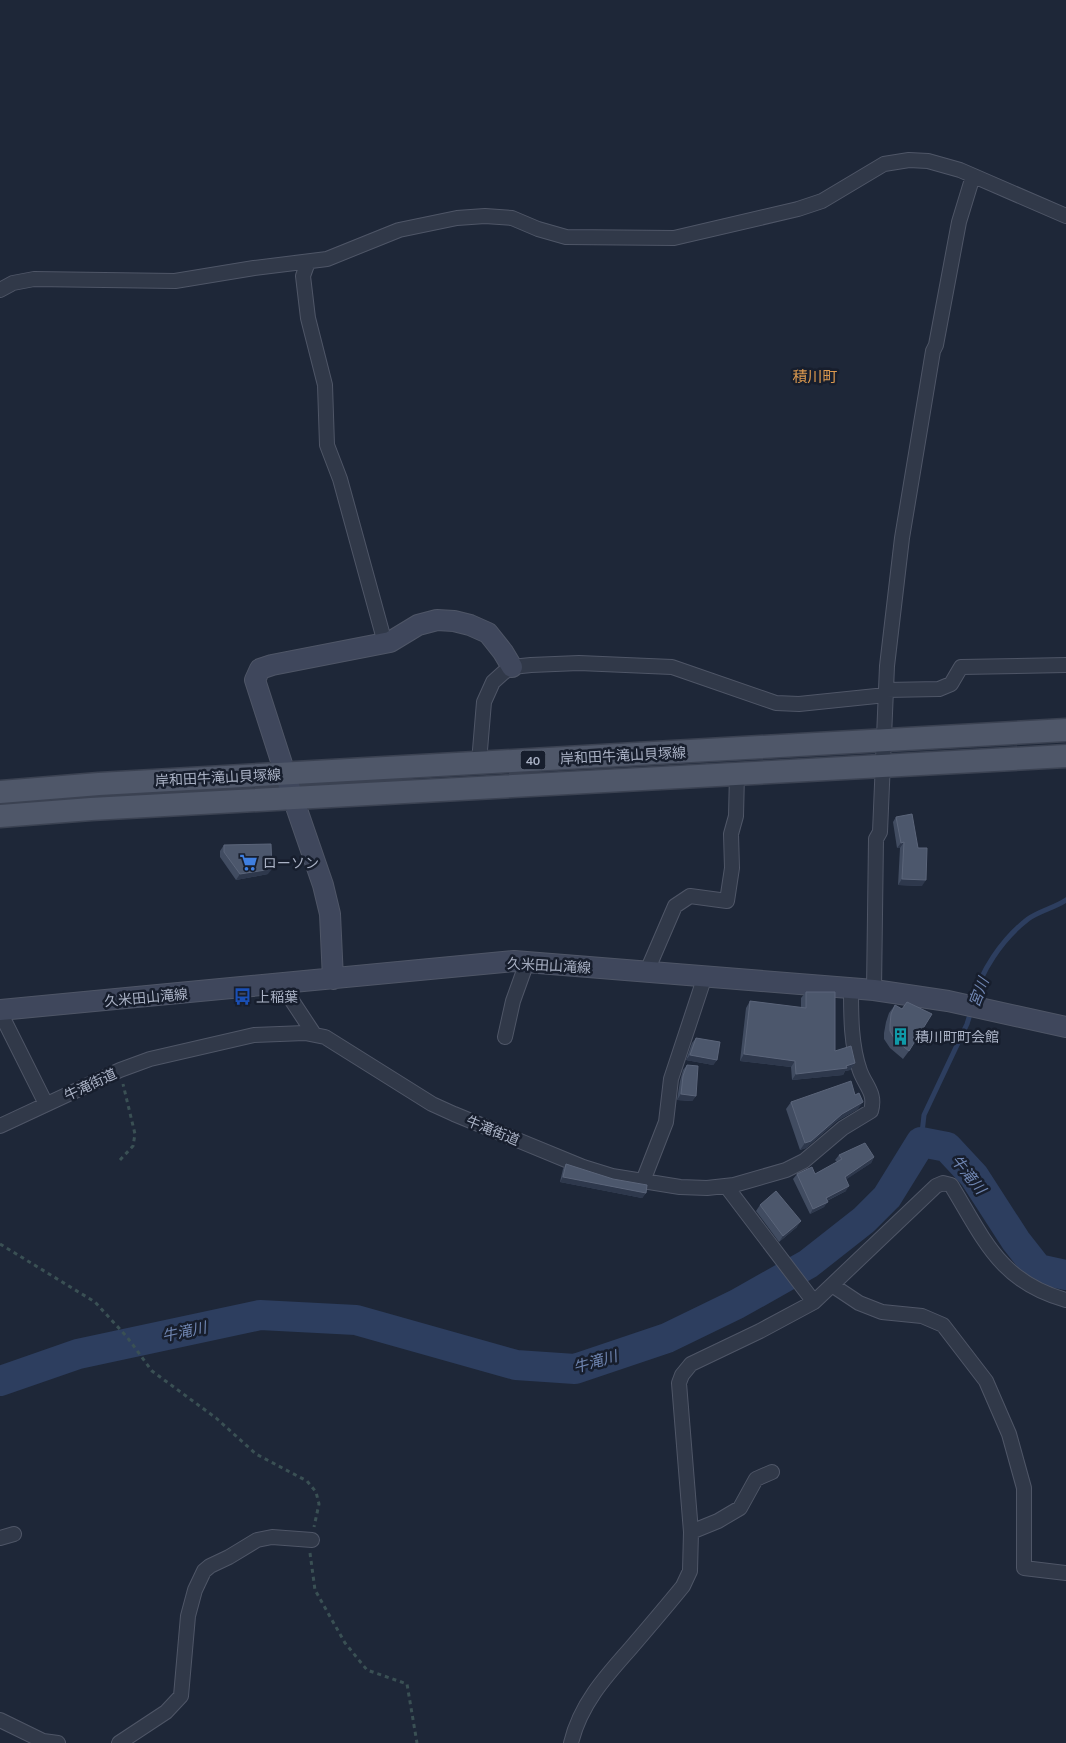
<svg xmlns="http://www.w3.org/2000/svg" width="1066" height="1743" font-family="Lato,'Noto Sans JP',sans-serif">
<rect width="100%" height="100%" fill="#1e2738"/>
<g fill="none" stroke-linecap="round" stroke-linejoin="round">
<!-- stream -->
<path stroke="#2d3e5f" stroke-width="5" d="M973 1002C980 972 1002 939 1028 919 1039 911 1054 908 1066 900
M921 1142 924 1115 967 1024 971 1011"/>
<!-- river -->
<path stroke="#2d3e5f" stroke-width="30" d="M0 1381 78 1354 260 1315 356 1320 516 1365 575 1369 667 1338 737 1304 808 1264 864 1220 887 1197 921 1142 947 1147 974 1176 1016 1241 1038 1269 1066 1275"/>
<defs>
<path id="street" d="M308 262 303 276 308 318 325 385 327 445 340 479 385 643
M0 290 13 283 34 279 175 281 254 268 327 259 399 230 457 218 485 216 512 218 538 229 566 237 674 238 798 209 822 201 884 164 909 160 928 161 960 170 1066 216
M886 690 939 689 951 684 961 667 1066 665
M479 762 484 702 493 682 503 673 512 667 531 665 579 663 672 667 776 703 799 704 886 695
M647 971 675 906 690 896 727 901 732 868 731 834 736 816 737 774
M281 984 314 1034
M874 990 876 839 880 832 887 666 902 538 933 351 936 345 959 222 973 176
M0 1012 46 1104
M505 1037 513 1001 527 962
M0 1126 120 1070 150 1059 254 1035 305 1033 325 1037 432 1104 454 1114 583 1167 612 1176 680 1187 707 1188 734 1185 786 1170 804 1161 843 1128 871 1111C876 1093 866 1087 860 1071 851 1046 851 1016 851 989
M643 1181 666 1122 671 1079 705 976
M726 1186 814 1302
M832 1285 859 1303 882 1312 922 1316 943 1325 986 1381 1009 1434 1024 1488V1568L1066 1573
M691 1532 718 1521 740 1508 756 1479 772 1472
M0 1538 14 1534
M0 1720 43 1741 58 1743
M119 1743 166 1712 181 1696 188 1616 195 1590 204 1571 210 1566 229 1557 257 1540 272 1537 312 1540
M571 1743C580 1705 605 1677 630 1649 648 1628 666 1607 683 1586L690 1571 691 1532 679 1383 682 1375 691 1364 760 1331 814 1302 936 1186 943 1183 951 1185C984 1239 1000 1282 1066 1300"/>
<path id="secondary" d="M333 979 330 914 323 885 293 798 255 680 260 669 272 665 390 642 418 625 437 620 454 621 470 625 488 633 503 652 512 667
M0 1010 514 961 874 990 948 1001 1066 1027"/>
<path id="primary" d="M0 792 99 784 1066 730
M0 816 91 809 1066 756"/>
</defs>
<!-- street casing -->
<use href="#street" stroke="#4f5667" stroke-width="16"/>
<!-- secondary casing -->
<use href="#secondary" stroke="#4f5667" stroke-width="22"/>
<!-- primary casing -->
<use href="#primary" stroke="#3b4252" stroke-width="25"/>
<!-- path -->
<path stroke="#3a5054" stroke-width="3" stroke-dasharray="4 4" stroke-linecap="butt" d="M120 1160 133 1146 135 1134 123 1084
M0 1244 95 1302 127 1337 152 1371 216 1418 256 1454 307 1481 316 1492 319 1504 314 1527
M310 1553 315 1590 345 1643 367 1670 407 1684 417 1743"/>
<!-- street -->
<use href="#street" stroke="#313949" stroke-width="14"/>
<!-- secondary -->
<use href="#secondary" stroke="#3f475c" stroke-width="20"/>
<!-- primary -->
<use href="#primary" stroke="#4f5769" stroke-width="22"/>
</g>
<!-- wall -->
<path fill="#414c61" d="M896 817 922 886 898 885 900 848H897L893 822Z
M224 845 268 874 236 880 220 857V851Z
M806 992 835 1051 855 1063 850 1070 845 1071 843 1075 792 1080 791 1067 740 1061 746 1008 750 1001 801 1008V998Z
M895 1005 909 1051 903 1059 890 1048 884 1039V1033L886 1022 889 1013Z
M696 1038 717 1060 713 1065 686 1060 692 1043Z
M687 1065 696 1096 692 1101 677 1100 680 1081 683 1070Z
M791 1102 858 1109 837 1121 806 1148 800 1150 786 1109Z
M839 1155 874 1157 871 1163 846 1179V1191L827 1201 824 1207 810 1214 793 1179 797 1174H815L837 1162 835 1160Z
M566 1164 646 1193 642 1198 560 1182 563 1169Z
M760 1205 797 1227 779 1242 756 1211Z"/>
<!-- shaded-wall -->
<path fill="#2e384c" d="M904 842 900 848H897L901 843Z
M272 869 268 874 236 880 240 874Z
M902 879 926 880 922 886 898 885Z
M744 1054 795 1061 791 1067 740 1061Z
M690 1055 717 1060 713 1065 686 1060Z
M855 1063 850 1070 845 1071 843 1075 792 1080 796 1074 846 1066Z
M681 1094 696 1096 692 1101 677 1100Z
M863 1102 858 1109 837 1121 806 1148 800 1150 805 1143 842 1114Z
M874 1157 871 1163 841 1183 845 1177Z
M563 1177 646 1193 642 1198 560 1182Z
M849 1186 846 1191 822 1203 826 1198Z
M828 1202 824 1207 810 1214 813 1209Z
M801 1221 797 1227 779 1242 783 1236Z"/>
<!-- building -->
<path fill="#4c576c" stroke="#5b657a" d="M912 814 918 848H927L926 880 902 879 904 842 901 843 896 817Z
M271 844 272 869 240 874 224 852V845Z
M806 992H835V1051L851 1046 855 1063 846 1066 847 1068 796 1074 795 1061 744 1054 750 1001 806 1008Z
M907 1002 932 1014 909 1051 895 1040 890 1031V1025L891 1014 895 1005 902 1009Z
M696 1038 720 1042 717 1060 690 1055Z
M687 1065 698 1066 696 1096 681 1094 683 1076Z
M851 1081 855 1095 859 1093 863 1102 842 1114 811 1141 805 1143 791 1102Z
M865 1143 874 1157 845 1177 849 1186 826 1198 828 1202 813 1209 797 1174 812 1167 815 1174 842 1159 839 1155Z
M566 1164 613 1179 647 1185 646 1193 563 1177Z
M776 1191 801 1221 783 1236 760 1205Z"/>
<!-- icons -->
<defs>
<symbol id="supermarket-bare" viewBox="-9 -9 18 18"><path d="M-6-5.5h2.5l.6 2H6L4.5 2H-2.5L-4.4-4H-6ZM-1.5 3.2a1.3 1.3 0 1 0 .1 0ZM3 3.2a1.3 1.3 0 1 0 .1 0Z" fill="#3f7fe0" stroke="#171e2d" stroke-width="2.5" paint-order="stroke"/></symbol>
<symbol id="bus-bare" viewBox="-9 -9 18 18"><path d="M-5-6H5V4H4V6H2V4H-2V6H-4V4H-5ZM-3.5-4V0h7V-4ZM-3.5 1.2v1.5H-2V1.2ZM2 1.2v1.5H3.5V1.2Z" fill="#1a4fb4" stroke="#171e2d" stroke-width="2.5" paint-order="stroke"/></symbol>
<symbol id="building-bare" viewBox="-9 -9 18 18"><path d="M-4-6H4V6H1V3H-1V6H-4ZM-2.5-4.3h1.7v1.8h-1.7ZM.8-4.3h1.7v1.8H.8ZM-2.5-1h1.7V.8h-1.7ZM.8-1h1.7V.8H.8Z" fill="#0f9aa8" stroke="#171e2d" stroke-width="2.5" paint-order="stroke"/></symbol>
</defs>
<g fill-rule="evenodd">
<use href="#supermarket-bare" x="236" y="850" width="25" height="25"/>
<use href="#bus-bare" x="230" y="984" width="25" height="25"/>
<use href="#building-bare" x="888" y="1024" width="25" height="25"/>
</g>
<g text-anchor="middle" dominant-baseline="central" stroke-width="5" stroke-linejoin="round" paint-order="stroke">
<!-- shield labels -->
<rect fill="#171e2d" stroke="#7f8698" stroke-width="1" x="520.5" y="750.5" width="25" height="19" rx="4"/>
<g font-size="12" font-weight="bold" fill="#abb3c6">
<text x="533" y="760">40</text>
</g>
<!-- street labels -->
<g font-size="14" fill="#abb3c6" stroke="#171e2d">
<text transform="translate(623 755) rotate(-3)">岸和田牛滝山貝塚線</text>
<text transform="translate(218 777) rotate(-3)">岸和田牛滝山貝塚線</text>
<text transform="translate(549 965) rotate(3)">久米田山滝線</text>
<text transform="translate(146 997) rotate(-5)">久米田山滝線</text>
<text transform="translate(90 1084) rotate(-25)">牛滝街道</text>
<text transform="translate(493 1130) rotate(22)">牛滝街道</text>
</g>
<!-- poi labels -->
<g font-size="14" fill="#abb3c6" stroke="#171e2d" text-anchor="start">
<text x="263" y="862">ローソン</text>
<text x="256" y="996">上稲葉</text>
<text x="915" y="1036">積川町町会館</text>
</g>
<!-- neighbourhood labels -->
<g font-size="15" fill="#dd9a4f" stroke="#171e2d">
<text x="815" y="376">積川町</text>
</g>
<!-- water labels -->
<g font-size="15" font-style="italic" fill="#7086b2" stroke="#171e2d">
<text transform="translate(978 992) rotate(-69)">宮川</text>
<text transform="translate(969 1174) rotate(51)">牛滝川</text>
<text transform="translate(184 1331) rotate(-12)">牛滝川</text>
<text transform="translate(595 1361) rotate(-16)">牛滝川</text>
</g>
</g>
</svg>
